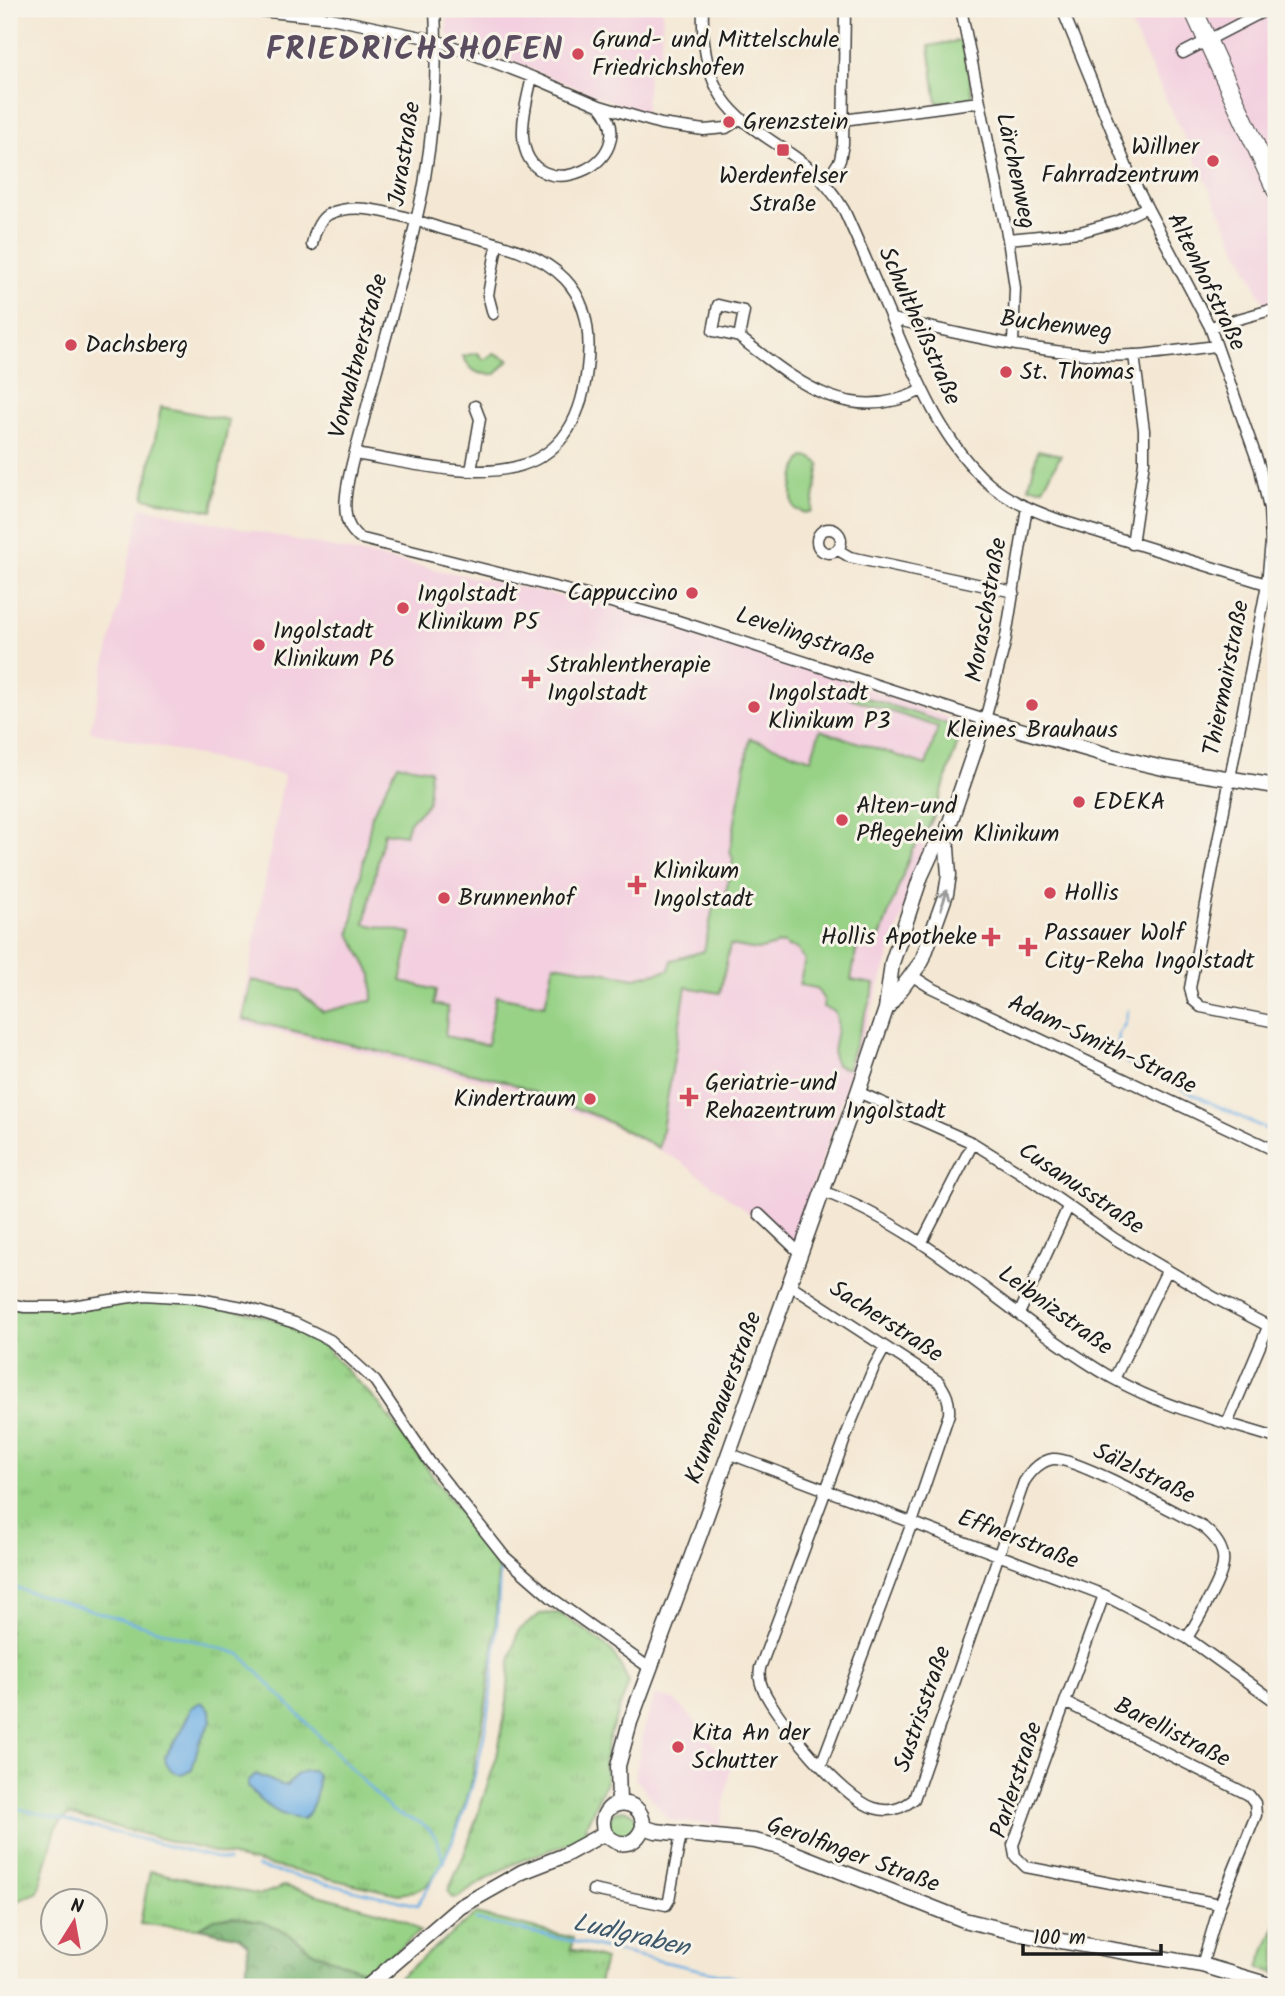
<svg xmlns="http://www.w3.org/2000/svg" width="1285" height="1996" font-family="Kalam,sans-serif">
<defs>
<pattern id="grass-tufts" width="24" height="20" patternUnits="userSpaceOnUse" patternTransform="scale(1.75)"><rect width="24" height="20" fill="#97d286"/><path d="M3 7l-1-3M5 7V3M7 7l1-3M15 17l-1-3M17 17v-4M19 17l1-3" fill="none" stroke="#82b473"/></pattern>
<pattern id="forest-crowns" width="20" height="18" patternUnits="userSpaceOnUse" patternTransform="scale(1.75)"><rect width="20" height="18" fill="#79b473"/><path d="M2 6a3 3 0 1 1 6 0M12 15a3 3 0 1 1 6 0" fill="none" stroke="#62925e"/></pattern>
</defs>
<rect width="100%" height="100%" fill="#f7f3e8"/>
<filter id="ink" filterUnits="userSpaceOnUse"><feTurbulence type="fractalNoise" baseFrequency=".0143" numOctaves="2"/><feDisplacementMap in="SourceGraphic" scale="14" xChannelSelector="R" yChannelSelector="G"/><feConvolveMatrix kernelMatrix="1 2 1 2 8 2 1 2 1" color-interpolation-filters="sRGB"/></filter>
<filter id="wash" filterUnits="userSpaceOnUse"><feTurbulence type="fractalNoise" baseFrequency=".00686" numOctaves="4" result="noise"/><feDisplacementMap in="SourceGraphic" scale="28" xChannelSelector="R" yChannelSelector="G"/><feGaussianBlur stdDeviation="1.57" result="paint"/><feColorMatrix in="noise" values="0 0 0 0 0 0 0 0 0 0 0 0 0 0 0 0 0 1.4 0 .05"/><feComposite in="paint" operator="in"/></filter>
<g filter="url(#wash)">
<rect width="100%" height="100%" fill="#f4e8d4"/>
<!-- built -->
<path fill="#f3cfdf" d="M446 9H663L660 67 649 66 645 115 451 38 447 34Z
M1123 9H1276V336L1269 314Z
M141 507 675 620 965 724 794 1247 680 1161 612 1126 503 1086 240 1023 284 775 90 731Z
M655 1695 674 1700 689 1714 731 1766 720 1825 669 1820 635 1778 644 1728Z"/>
<!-- grass -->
<path fill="url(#grass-tufts)" stroke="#5a7751" stroke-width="2" d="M130 1300H170L219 1306 271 1318 312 1334 380 1405 498 1563 496 1623 486 1704 470 1789 452 1842 440 1868 426 1886 413 1892 398 1894 233 1857 69 1815 57 1825 38 1892 9 1905V1308Z
M559 1613 588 1632 613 1652 629 1682 610 1734 605 1755 606 1782 585 1828 588 1834 587 1837C563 1846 537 1853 514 1864 494 1873 475 1886 457 1898L451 1897 448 1891 465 1853 497 1756 507 1702 510 1661 518 1631 540 1614Z
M609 1824a14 14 0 1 1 28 0a14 14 0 1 1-28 0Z
M150 1871 260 1895 284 1886 385 1913 406 1921 420 1931 370 1974 312 1951 289 1934 215 1919 199 1928 140 1924Z
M476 1914 573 1938 571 1949 605 1959 598 1987H387Z
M1276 1923V1974L1259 1967Z"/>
<!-- forest -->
<path fill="url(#forest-crowns)" stroke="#4a6848" stroke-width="2" d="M232 1917 263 1922 289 1934 312 1951 370 1974 355 1987H246L248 1944 240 1937 199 1928 215 1919Z"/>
<!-- green -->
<path fill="#97d286" stroke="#5a7751" stroke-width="2" d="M963 40 973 98 937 103 929 46Z
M478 353 484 360 494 353 509 360 496 374C478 375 472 373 463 356Z
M161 407 229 420 212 511 144 498Z
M1038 450 1061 455 1043 488 1029 487Z
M804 457 812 458 820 464 812 511 805 513 795 509C788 497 794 466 804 457Z
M846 691 951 725 959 739 934 816 925 834 912 850 879 940 859 935 851 980 874 984 873 991 847 1069 836 1065C827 1048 844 1028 834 1011L823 1007 824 1000 816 988 799 985 805 960 797 949 788 947 783 943 757 950 730 945 720 993 686 987 659 1148 599 1117 505 1081 243 1019 252 980 298 991 323 1012 373 1000 372 975 350 934 372 815 398 764 430 770 428 803 408 824 405 835 384 832 365 924 411 933 401 981 436 990 434 1004 448 1007 445 1036 487 1045 496 996 545 1005 554 964 635 978 669 970 672 960 704 951 714 903 725 896 733 860 730 850 750 738 811 759 820 730 926 765 938 727 844 696Z"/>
<!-- water -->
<path fill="#71b1e5" stroke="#466680" stroke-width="2" d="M201 1702 210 1709 211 1722 199 1743 192 1770 182 1775C172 1772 166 1768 165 1756L181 1732 191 1708Z
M305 1771H312L317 1774C319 1789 315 1809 303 1819 280 1818 263 1804 248 1787V1781L256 1774 281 1785H286L297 1774Z"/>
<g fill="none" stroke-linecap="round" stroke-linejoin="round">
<!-- stream -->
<path stroke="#71b1e5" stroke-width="2.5" d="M1128 1010 1125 1024 1119 1033 1117 1054 1126 1062 1276 1134
M9 1586 240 1654 390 1809C399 1816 406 1817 416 1821 435 1828 439 1844 444 1862
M9 1806 228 1861
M257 1867 417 1905C486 1806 496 1681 500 1564
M476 1920 778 1987
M333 1987 339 1984 349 1985"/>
</g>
</g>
<g filter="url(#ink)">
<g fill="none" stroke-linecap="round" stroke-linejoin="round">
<defs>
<path id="minor" d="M238 9 330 18 436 40 532 77 600 106 661 124 704 130 726 128 740 119
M435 9C438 68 434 125 424 184 408 266 382 346 362 426 356 449 342 493 346 515 347 525 352 531 359 538L582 594 675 620 985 720 1005 643 1027 507
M703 9C698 147 792 120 844 210 861 247 877 285 893 323 918 381 941 440 988 483 1008 501 1035 511 1059 520L1276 587
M961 9 1008 239 1015 288 1013 344
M1062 9 1130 175 1210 327 1260 468 1269 509 1271 541 1267 584 1190 988 1193 1000 1201 1007 1276 1022
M1183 53 1268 9
M532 77C528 95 522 116 523 136 528 214 648 162 600 106
M843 120 979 102
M826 182 840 160 843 144 845 9
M1008 239 1080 232 1116 222 1147 207
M312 245C314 234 318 220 329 214 340 209 354 208 366 209 392 212 418 221 443 229 482 240 535 248 565 279 588 303 591 338 587 369 572 508 451 470 355 454
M718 305 744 311 739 337 713 331Z
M493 314 488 295 497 245
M892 319C968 335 1059 359 1136 355 1163 353 1190 349 1216 346
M1210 327 1267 311
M739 337C794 379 848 428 922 390
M471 471 480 419 475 406
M817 541a12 12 0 1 1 24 0a12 12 0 1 1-24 0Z
M1132 544 1144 462V430L1134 355
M838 550 850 557 1014 592
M911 975 930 987 1276 1151
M858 1092 973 1143 1018 1171 1115 1239 1215 1298 1276 1330
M822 1191C934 1233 1011 1319 1112 1378 1163 1407 1221 1421 1276 1438
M759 1214 801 1254
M922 1242 973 1143
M790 1285 939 1382C946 1393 950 1400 949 1414L912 1523 821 1765
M9 1304 25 1307H65L144 1295 194 1298 248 1308 295 1323 330 1340 375 1381 429 1461 505 1557 553 1599 651 1669
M1019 1314 1068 1207
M885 1347 874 1367 852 1420 760 1668C759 1675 760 1683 763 1689 776 1719 844 1799 874 1808 890 1813 902 1809 914 1799L1024 1482C1031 1471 1040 1461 1053 1459 1076 1457 1176 1513 1203 1527 1233 1551 1225 1568 1209 1599 1202 1612 1195 1625 1187 1638
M1114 1379 1167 1271
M1227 1424 1268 1327
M728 1453 1104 1595 1187 1638 1276 1702
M1104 1595 1013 1845 1015 1856 1026 1867 1220 1904
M1065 1702 1249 1795 1255 1803 1256 1815 1220 1904 1202 1965
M593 1890 666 1905 669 1900 681 1834"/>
<path id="tertiary" d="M887 1008 922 961 946 894 949 875 946 834
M619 1803 618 1766 630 1722 700 1534 858 1092 886 1009 892 963 921 876 933 850 946 834 985 720 1111 756 1163 768 1276 786
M643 1827 656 1831 755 1841 779 1847 964 1920 1026 1935 1202 1965 1276 1987
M605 1833C592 1799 644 1791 643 1827
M605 1833C618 1849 636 1846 643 1827
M367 1987 460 1907 522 1872 563 1856 605 1833"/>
<path id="primary" d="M1193 9 1276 190"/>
</defs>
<!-- minor casing -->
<use href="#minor" stroke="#3c3b38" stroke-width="13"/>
<!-- tertiary casing -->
<use href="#tertiary" stroke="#3c3b38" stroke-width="17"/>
<!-- primary casing -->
<use href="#primary" stroke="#3c3b38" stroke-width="20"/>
<!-- minor -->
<use href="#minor" stroke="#fff" stroke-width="10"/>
<!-- tertiary -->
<use href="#tertiary" stroke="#fff" stroke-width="14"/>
<!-- primary -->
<use href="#primary" stroke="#fff" stroke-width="18"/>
</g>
<!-- one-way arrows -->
<defs><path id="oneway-shaft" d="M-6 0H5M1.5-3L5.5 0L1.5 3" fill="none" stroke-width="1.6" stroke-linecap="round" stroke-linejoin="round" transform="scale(1.75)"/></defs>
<use stroke="#999" href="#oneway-shaft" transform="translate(944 900) rotate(-72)"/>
</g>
<!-- markers -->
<g fill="#d1495b" stroke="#f7f3e8" stroke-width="2.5">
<circle cx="578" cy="54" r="7"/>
<circle cx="729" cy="122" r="7"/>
<rect x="776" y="143" width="14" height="14" rx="3.5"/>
<circle cx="1213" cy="161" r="7"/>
<circle cx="71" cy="345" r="7"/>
<circle cx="1006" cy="372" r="7"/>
<circle cx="692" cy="593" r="7"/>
<circle cx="403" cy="608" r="7"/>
<circle cx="259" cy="645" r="7"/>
<path d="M527.5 668.5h7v7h7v7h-7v7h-7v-7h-7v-7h7z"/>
<circle cx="1032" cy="705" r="7"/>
<circle cx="754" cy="707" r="7"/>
<circle cx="1079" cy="802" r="7"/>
<circle cx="842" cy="820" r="7"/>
<path d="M633.5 874.5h7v7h7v7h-7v7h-7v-7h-7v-7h7z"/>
<circle cx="1050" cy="893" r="7"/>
<circle cx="444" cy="898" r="7"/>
<path d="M987.5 926.5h7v7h7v7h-7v7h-7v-7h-7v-7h7z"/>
<path d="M1024.5 936.5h7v7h7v7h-7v7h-7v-7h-7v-7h7z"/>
<path d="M685.5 1086.5h7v7h7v7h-7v7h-7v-7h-7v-7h7z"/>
<circle cx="590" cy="1099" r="7"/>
<circle cx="678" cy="1747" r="7"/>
</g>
<g text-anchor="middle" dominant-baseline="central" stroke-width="6" stroke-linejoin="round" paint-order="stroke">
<!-- poi labels -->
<g font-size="24" fill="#1c1c1c" stroke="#f7f3e8" text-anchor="start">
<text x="592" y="40">Grund- und Mittelschule<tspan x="592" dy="28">Friedrichshofen</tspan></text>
<text x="743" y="122">Grenzstein</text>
<text x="1199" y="147" text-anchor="end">Willner<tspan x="1199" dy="28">Fahrradzentrum</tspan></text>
<text x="783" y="176" text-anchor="middle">Werdenfelser<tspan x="783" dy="28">Straße</tspan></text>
<text x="85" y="345">Dachsberg</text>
<text x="1020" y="372">St. Thomas</text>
<text x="678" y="593" text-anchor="end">Cappuccino</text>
<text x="417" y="594">Ingolstadt<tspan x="417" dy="28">Klinikum P5</tspan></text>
<text x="273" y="631">Ingolstadt<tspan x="273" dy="28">Klinikum P6</tspan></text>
<text x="547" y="665">Strahlentherapie<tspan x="547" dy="28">Ingolstadt</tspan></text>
<text x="768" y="693">Ingolstadt<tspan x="768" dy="28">Klinikum P3</tspan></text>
<text x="1032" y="730" text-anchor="middle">Kleines Brauhaus</text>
<text x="1093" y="802">EDEKA</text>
<text x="856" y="806">Alten-und<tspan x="856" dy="28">Pflegeheim Klinikum</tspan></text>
<text x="653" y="871">Klinikum<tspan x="653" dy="28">Ingolstadt</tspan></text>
<text x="1064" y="893">Hollis</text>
<text x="458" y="898">Brunnenhof</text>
<text x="1044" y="933">Passauer Wolf<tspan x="1044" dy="28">City-Reha Ingolstadt</tspan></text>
<text x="977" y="937" text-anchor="end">Hollis Apotheke</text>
<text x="705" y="1083">Geriatrie-und<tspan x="705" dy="28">Rehazentrum Ingolstadt</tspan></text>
<text x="576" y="1099" text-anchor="end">Kindertraum</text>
<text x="692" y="1733">Kita An der<tspan x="692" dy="28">Schutter</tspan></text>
</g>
<!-- street labels -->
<g font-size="24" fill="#1c1c1c" stroke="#f7f3e8">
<text transform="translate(405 154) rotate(-81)">Jurastraße</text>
<text transform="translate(1015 171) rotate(78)">Lärchenweg</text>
<text transform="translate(1206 282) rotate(64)">Altenhofstraße</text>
<text transform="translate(919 326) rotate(66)">Schultheißstraße</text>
<text transform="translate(1056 326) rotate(7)">Buchenweg</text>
<text transform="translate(359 356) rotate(-75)">Vorwaltnerstraße</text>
<text transform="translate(987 610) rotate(-80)">Moraschstraße</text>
<text transform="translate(805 637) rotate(18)">Levelingstraße</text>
<text transform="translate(1227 678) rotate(-79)">Thiermairstraße</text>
<text transform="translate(1102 1045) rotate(25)">Adam-Smith-Straße</text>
<text transform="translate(1081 1189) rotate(34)">Cusanusstraße</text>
<text transform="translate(1055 1311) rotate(36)">Leibnizstraße</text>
<text transform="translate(886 1322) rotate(33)">Sacherstraße</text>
<text transform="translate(724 1398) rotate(-70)">Krumenauerstraße</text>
<text transform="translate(1144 1474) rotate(26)">Sälzlstraße</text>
<text transform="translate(1018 1540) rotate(21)">Effnerstraße</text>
<text transform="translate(923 1709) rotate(-71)">Sustrisstraße</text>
<text transform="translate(1172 1733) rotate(27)">Barellistraße</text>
<text transform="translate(1017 1780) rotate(-72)">Parlerstraße</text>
<text transform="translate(853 1855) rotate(20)">Gerolfinger Straße</text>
</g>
<!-- water labels -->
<g font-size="26" font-style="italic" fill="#3e586c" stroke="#f7f3e8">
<text transform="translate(631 1936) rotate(13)">Ludlgraben</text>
</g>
<!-- district labels -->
<g font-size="32" font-weight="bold" letter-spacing="2" fill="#5a4d60" stroke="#f7f3e8">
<text x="415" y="50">FRIEDRICHSHOFEN</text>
</g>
</g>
<!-- margin -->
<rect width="1285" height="1996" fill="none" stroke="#f7f3e8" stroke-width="35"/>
<!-- north arrow -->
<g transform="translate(74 1922) rotate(11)"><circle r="33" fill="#f7f3e8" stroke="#9f9d96" stroke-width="2"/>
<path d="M0-5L12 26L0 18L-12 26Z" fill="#d1495b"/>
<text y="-10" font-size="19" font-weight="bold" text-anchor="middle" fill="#1c1c1c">N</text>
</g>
<!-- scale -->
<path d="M1023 1944v10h138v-10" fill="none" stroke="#1c1c1c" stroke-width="3.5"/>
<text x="1033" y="1944" font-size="21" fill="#1c1c1c" stroke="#f7f3e8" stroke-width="5" paint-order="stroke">100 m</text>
</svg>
